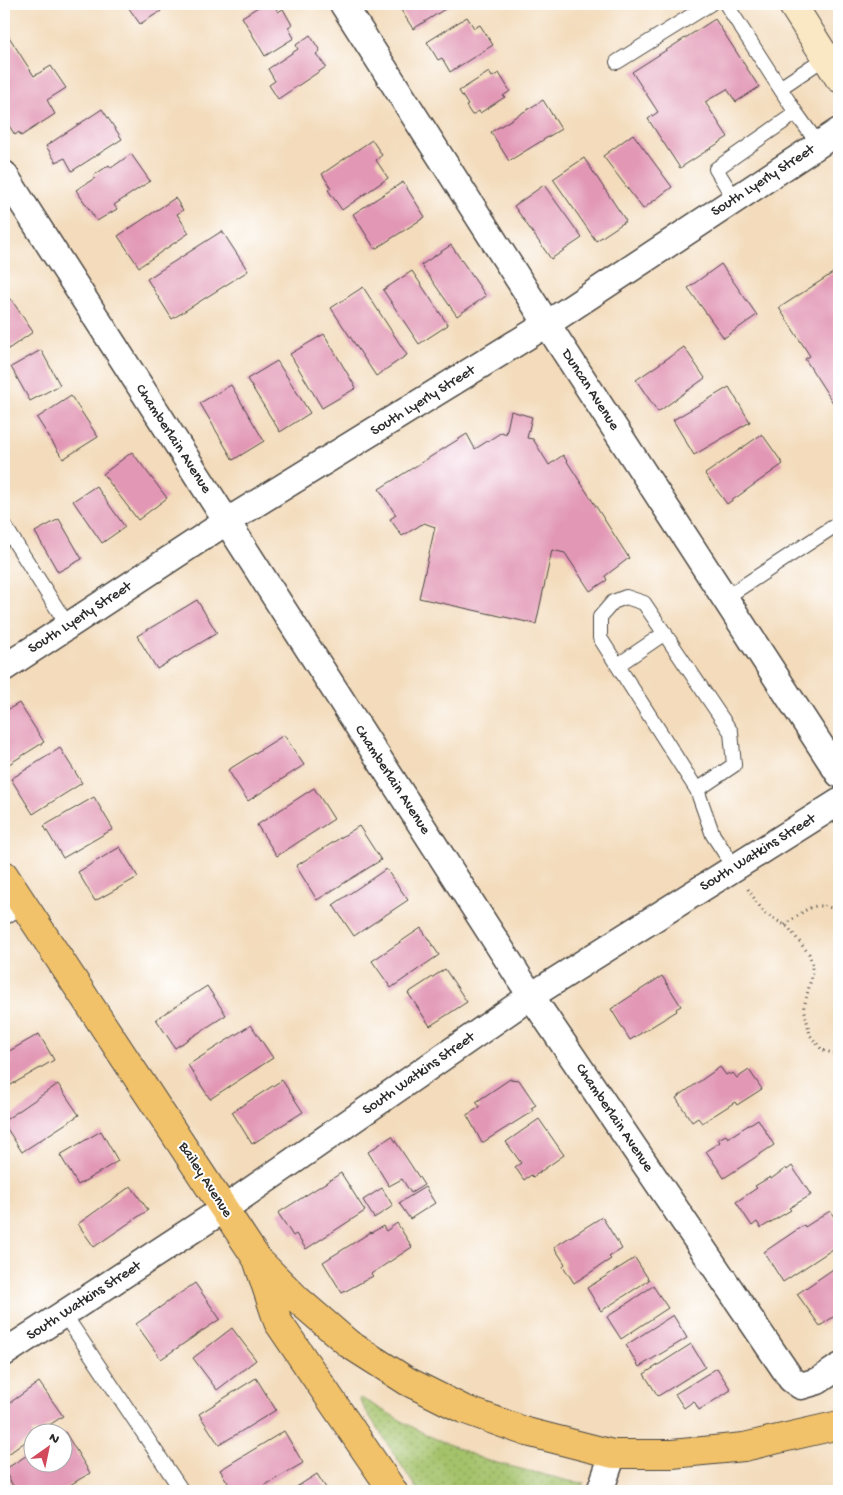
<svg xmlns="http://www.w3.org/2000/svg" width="843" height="1495" font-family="'Gochi Hand',sans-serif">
<defs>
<pattern id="grass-dots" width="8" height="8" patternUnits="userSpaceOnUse" patternTransform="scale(1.25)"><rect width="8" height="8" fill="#a4c26a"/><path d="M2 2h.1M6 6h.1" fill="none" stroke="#869e57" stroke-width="1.8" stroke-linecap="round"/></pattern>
</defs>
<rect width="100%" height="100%" fill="#fff"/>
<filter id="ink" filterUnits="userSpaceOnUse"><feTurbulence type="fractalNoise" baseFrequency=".02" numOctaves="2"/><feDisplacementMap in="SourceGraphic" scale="10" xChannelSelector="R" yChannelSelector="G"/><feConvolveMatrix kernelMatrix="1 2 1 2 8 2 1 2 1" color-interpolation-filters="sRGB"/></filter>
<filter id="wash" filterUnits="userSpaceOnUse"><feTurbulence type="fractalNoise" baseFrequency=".0096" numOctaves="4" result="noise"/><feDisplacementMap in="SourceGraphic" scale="20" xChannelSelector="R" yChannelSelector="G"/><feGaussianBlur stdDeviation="1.12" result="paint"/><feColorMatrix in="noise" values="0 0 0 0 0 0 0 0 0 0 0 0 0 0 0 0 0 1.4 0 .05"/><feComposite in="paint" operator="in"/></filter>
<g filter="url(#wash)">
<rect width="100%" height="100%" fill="#f3dbbb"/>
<!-- grass -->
<path fill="url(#grass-dots)" stroke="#68764a" d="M361 1398 427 1435 485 1460 569 1481 584 1483 577 1491H418L361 1403 359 1399Z"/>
<g id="blocks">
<!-- building -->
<path fill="#e298b5" d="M126 4H157L161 11 140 24Z
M263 4H274L278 12 283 9 292 25 288 27 294 38 265 56 242 17Z
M403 4H453L413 29 401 10 405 7Z
M467 17 474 28 480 25 493 45 450 72 442 58 438 60 427 42Z
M715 19 759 87 736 102 727 89 705 102 728 137 680 168 648 119 658 112 632 72Z
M4 29 34 76 51 66 66 88 47 100 55 114 21 136 19 132 15 135 4 118Z
M310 35 320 51 316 54 326 67 278 99 269 85 275 81 268 69 298 49 296 45Z
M489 72 492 77 499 73 510 91 503 96 505 97 480 113 479 111 472 115 466 106 468 105 459 91Z
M543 100 561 129 509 161 491 132Z
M102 109 122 139 72 171 65 158 56 162 46 146Z
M633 134 672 187 643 209 603 156Z
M372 140 382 155 376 160 388 178 342 210 328 190 331 188 322 174Z
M131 154 150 181 114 205 117 209 97 221 76 190 95 178 93 176 109 165 111 168Z
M584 158 626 221 596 241 553 179Z
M403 182 425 217 375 249 353 214Z
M544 185 582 238 551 259 514 206Z
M175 198 183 210 177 214 189 233 139 267 118 236Z
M222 231 248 271 172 319 147 279Z
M451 245 486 296 457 316 421 265Z
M721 264 757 315 724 338 688 288Z
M839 269V412L805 359 810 356 779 308Z
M412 271 448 325 419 344 383 290Z
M363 287 407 355 376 376 331 308Z
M11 299 33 332 4 352V304Z
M324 334 356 388 322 408 290 354Z
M684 347 705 378 658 412 636 380Z
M41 350 60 385 30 401 11 367Z
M277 361 310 413 280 432 247 379Z
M231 385 264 441 233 460 200 403Z
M729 387 750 422 694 455 673 420Z
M71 396 98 437 63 459 37 418Z
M511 411 532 417 527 438 533 439 549 465 563 455 629 558 605 576 607 580 590 591 565 553 552 550 536 624 419 598 435 527 424 523 402 536 390 519 396 515 379 489 467 434 475 449 502 432 506 434Z
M762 434 783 464 727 504 705 474Z
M132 452 167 498 138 520 103 474Z
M96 486 125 527 102 543 73 501Z
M59 519 82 559 58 572 35 532Z
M197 600 217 633 157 669 137 636Z
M19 703 44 742 6 766 4 762V712Z
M284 735 304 765 248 801 228 770Z
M60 748 82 783 33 814 11 779Z
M314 788 334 819 277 856 257 825Z
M94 797 113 829 63 858 44 826Z
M359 826 381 860 317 900 296 866Z
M120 847 138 877 95 901 78 872Z
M386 869 408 900 354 936 333 905Z
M421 928 439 955 391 988 372 961Z
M445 969 467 1002 430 1026 408 993Z
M662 976 681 1006 676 1009 677 1011 630 1040 611 1009Z
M207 986 226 1015 175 1048 156 1019Z
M251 1025 273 1058 210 1099 188 1065Z
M39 1034 54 1060 4 1089V1054Z
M720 1067 726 1075 729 1073 730 1075 733 1073 737 1078 749 1070 762 1089 737 1105 735 1102 702 1123 698 1118 692 1122 676 1098Z
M510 1079 519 1080 536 1105 531 1108 533 1111 482 1143 467 1115 480 1107 476 1102Z
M282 1080 303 1112 252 1144 232 1112Z
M58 1084 79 1115 22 1152 4 1124V1121Z
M539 1119 564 1155 533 1177 531 1175 524 1180 515 1167 521 1163 506 1142Z
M758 1119 774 1145 724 1178 706 1151 720 1142 718 1139 726 1135 728 1138Z
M101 1131 118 1161 78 1185 60 1155Z
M392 1136 424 1185 411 1193 402 1179 389 1186 368 1152Z
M792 1166 811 1195 789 1208 791 1210 761 1228 757 1222 752 1226 736 1202 757 1188 755 1186 770 1177 771 1179 786 1168 787 1170Z
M341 1173 365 1211 306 1249 296 1234 293 1236 278 1213Z
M131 1186 148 1210 94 1247 78 1224Z
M425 1187 435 1203 410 1219 399 1203Z
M382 1188 393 1206 374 1218 363 1200Z
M830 1211 839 1224V1245L783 1282 764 1252 804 1225 805 1227Z
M602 1217 622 1249 609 1257 611 1259 574 1283 563 1266 565 1264 554 1247Z
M397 1223 412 1247 371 1274 373 1276 342 1293 323 1262 371 1232V1233L383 1226 386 1231Z
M635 1258 649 1280 601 1311 587 1288Z
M839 1265V1313L820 1326 797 1294Z
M195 1283 220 1319 161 1359 136 1324Z
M653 1286 668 1308 621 1339 607 1317Z
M673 1315 687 1338 639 1367 626 1345Z
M232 1328 256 1360 217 1390 193 1358Z
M691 1344 705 1367 658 1396 644 1374Z
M717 1368 731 1390 699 1410 694 1401 684 1408 675 1394Z
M256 1378 276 1410 219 1445 199 1414Z
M39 1382 63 1416 39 1432H32V1437L4 1457V1407Z
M284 1431 303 1463 255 1491H233L220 1470Z
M65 1432 90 1473 60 1491H16L4 1470 32 1452V1462H62V1434Z
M317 1474 328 1491H290Z"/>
</g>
</g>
<g filter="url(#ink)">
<use href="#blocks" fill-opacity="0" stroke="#494541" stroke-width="1"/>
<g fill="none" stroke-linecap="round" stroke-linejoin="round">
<defs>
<path id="lane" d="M726 4 796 113 716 169 735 200
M617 62 710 4
M780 88 826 57
M796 113 819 145
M4 525 68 626
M725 598 839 523
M618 665 665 633
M697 790 734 765 731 732 644 603 626 597 613 602 600 617V638L697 790 713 835 734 867
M4 918 24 905
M64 1314 182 1491"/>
<path id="street" d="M343 4 547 324 839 774
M4 174 531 996 791 1379 801 1386 818 1381 839 1367
M4 668 226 522 547 324 839 131
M4 1353 224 1209 531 996 839 802
M600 1491 613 1454"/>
<path id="secondary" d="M792 4 839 78"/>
<path id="primary" d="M4 875 257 1259 278 1322 393 1491
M262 1264 297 1299 349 1344 407 1381 463 1409 527 1432 613 1454H672L744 1447 839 1425"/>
</defs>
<!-- lane casing -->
<use href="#lane" stroke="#494541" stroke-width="16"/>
<!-- street casing -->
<use href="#street" stroke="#494541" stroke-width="29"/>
<!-- secondary casing -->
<use href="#secondary" stroke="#494541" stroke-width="30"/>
<!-- primary casing -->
<use href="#primary" stroke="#494541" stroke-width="30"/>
<!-- path -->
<path stroke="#494541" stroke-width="3" stroke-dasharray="1 4" stroke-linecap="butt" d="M748 889 764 913 788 927 809 954 812 963V975L804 1007 810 1035 822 1050 839 1055
M785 925C807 910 812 899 839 911"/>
<!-- lane -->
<use href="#lane" stroke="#fff" stroke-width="14"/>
<!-- street -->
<use href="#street" stroke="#fff" stroke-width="26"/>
<!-- secondary -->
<use href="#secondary" stroke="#fae7c3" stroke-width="28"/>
<!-- primary -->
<use href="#primary" stroke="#f2c26a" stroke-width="28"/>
</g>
</g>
<g text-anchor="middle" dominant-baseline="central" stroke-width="4" stroke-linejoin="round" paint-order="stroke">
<!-- street labels -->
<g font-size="15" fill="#2b2b2b" stroke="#fff">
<text transform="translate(763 181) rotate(-33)">South Lyerly Street</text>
<text transform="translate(590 390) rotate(57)">Duncan Avenue</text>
<text transform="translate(423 401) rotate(-32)">South Lyerly Street</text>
<text transform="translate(173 439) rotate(57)">Chamberlain Avenue</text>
<text transform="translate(80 618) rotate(-33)">South Lyerly Street</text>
<text transform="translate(392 780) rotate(57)">Chamberlain Avenue</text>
<text transform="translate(758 853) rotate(-32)">South Watkins Street</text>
<text transform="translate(419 1074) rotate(-35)">South Watkins Street</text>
<text transform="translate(614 1118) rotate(56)">Chamberlain Avenue</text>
<text transform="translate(205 1180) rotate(57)">Bailey Avenue</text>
<text transform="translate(84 1301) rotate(-33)">South Watkins Street</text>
</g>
</g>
<!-- margin -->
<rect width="843" height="1495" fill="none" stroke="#fff" stroke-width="20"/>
<!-- north arrow -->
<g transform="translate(48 1448) rotate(33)"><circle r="24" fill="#ffffff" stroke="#aaaaaa"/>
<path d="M0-4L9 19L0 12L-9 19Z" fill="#d1495b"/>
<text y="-8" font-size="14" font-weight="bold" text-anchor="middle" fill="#2b2b2b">N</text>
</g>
</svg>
